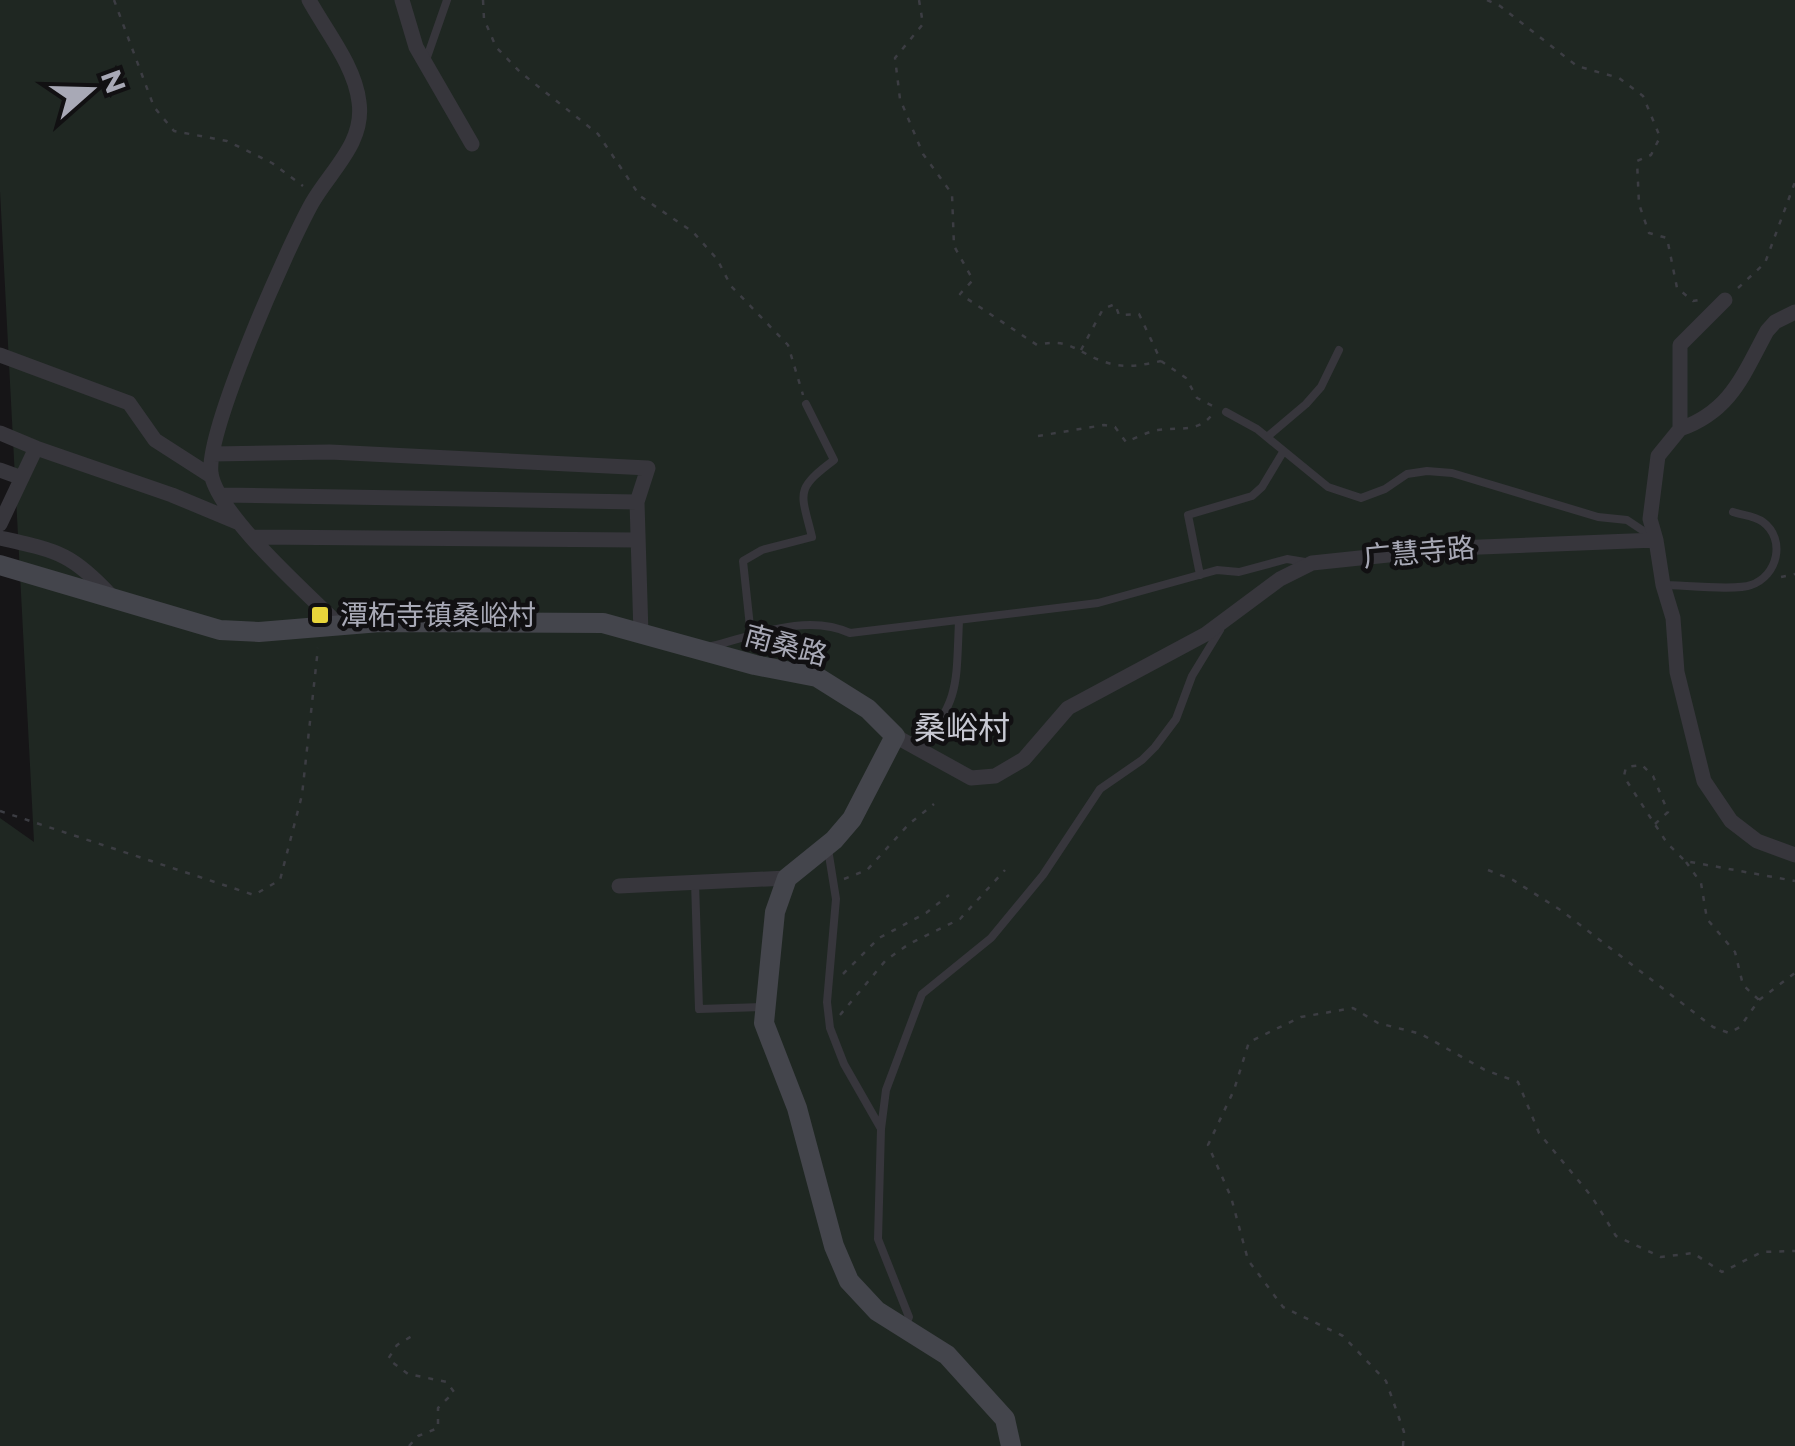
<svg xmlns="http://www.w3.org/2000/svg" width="1795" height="1446" font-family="Montserrat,'Noto Sans SC',sans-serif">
<rect width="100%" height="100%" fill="#161517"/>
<!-- green -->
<path fill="#1f2722" d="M0 0H1795V1446H0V818L34 842 0 191Z"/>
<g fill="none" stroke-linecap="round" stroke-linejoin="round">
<!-- path -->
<path stroke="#3c3d43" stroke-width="2.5" stroke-dasharray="5 8" stroke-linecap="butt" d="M114 0 154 107 174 131 227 141 272 163 303 186
M483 0 484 19 496 47 520 72 598 134 640 196 693 232 717 259 731 286 788 345 803 395
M919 0 923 24 895 58 900 99 923 154 952 194 954 246 973 280 960 294 1037 345C1070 337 1077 353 1105 362 1124 369 1143 365 1161 361
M1487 0 1500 6 1577 66 1619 78 1643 96 1660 137 1651 155 1637 161 1639 204 1649 233 1667 238 1677 288 1693 301 1704 299
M1738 288 1765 263 1795 182
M1081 350 1103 309 1115 304 1119 315 1139 314 1161 361 1186 378 1197 398 1215 407
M1038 436 1104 425 1115 427 1126 442C1136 438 1147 432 1158 430 1179 427 1200 433 1213 413
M1781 577 1795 574
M0 811 254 895 280 880 302 795 318 648
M1655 824 1668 812 1653 776 1642 765 1626 767 1624 776 1628 783 1667 843 1685 861 1795 881
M1686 862 1701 883 1707 919 1735 952 1743 985 1759 1000
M1488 870 1513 880 1562 911 1713 1027 1729 1033 1740 1027 1759 1000 1795 973
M844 879 867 870 909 824 934 804
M843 974 879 938 926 913 949 895
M840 1015 886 960 909 944 960 919 1005 870
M409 1446 418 1436 438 1428V1408L454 1392 447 1382 408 1374 388 1359 397 1345 412 1336
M1403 1446 1404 1432 1386 1381 1343 1336 1283 1307 1248 1260 1231 1197 1208 1145 1234 1090 1249 1042 1301 1017 1353 1008 1378 1023 1421 1034 1485 1070 1518 1082 1539 1133 1592 1197 1616 1236 1661 1257 1693 1253 1722 1272 1762 1252 1795 1251"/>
<!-- lane -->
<path stroke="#37363c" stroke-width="8" d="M425 63 447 0
M1226 412 1257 429 1328 487 1361 498 1385 489 1407 474 1427 471 1452 473 1598 517 1627 520 1651 536
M1267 437 1306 404 1321 387 1339 350
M1200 575 1188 515 1252 496 1262 487 1283 452
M1663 585C1682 585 1737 591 1751 585 1778 576 1786 539 1763 522 1755 516 1741 515 1733 512
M751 636 743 561 762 550 812 537C801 492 794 490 834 460L806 404
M712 646C756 635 807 613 850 633L1098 603 1217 570 1239 572 1287 559 1305 562
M920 751C960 697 956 686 959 621
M828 849 836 899 827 1002 830 1028 844 1064 880 1127
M695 882 699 1009 763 1007
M905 1328 909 1317 878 1239 881 1129 886 1090 922 994 991 938 1043 875 1100 789 1142 760 1155 747 1176 719 1192 676 1220 630"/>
<!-- street -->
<path stroke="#37363c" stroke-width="15" d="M309 0C326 31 355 66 359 102 365 143 330 171 312 203 288 246 206 430 211 473 217 514 307 593 338 624
M402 0 416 47 472 144
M0 355 129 403 155 440 211 476
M1680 429C1731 411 1743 375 1767 331L1775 322 1795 312
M0 433 36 448
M213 454 330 452 648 468 637 502 641 634
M0 470 22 478
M222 495 637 502
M0 524 36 448 172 495 237 522
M252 537 637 540
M0 538C58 551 72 553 113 598
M1656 540 1650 519 1658 456 1680 429V345L1725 300
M895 736 971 778 995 776 1024 759 1068 708 1206 634 1280 579 1312 563 1455 548 1656 540 1663 585 1673 618 1677 672 1704 781 1731 821 1757 841 1795 855
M619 886 787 878"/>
<!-- secondary -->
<path stroke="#44454c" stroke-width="20" d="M0 565 220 630 259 632 380 622 603 623 755 665 817 677 868 709 895 736 852 819 834 840 787 878 775 912 764 1023 797 1108 834 1246 849 1281 877 1311 947 1355 1005 1419 1011 1446"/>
</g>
<!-- markers -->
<rect fill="#e9d63b" stroke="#111012" stroke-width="4" x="310" y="605" width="20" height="20" rx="5"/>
<g text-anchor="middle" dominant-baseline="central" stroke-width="9" stroke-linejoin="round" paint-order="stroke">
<!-- street labels -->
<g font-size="28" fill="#a8a9b6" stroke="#111012">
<text transform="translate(1419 552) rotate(-5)">广慧寺路</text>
<text transform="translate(786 645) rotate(15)">南桑路</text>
</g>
<!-- poi labels -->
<g font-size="28" fill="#a8a9b6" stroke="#111012" text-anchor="start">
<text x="340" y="615">潭柘寺镇桑峪村</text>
</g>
<!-- quarter labels -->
<g font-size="32" fill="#c8c9d3" stroke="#111012">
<text x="962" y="727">桑峪村</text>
</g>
</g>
<!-- north arrow -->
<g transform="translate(90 90) rotate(70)" stroke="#111012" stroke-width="8" paint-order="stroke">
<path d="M0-8L18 38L0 25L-18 38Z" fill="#a8a9b6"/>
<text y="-15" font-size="28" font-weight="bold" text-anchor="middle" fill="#a8a9b6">N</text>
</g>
</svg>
